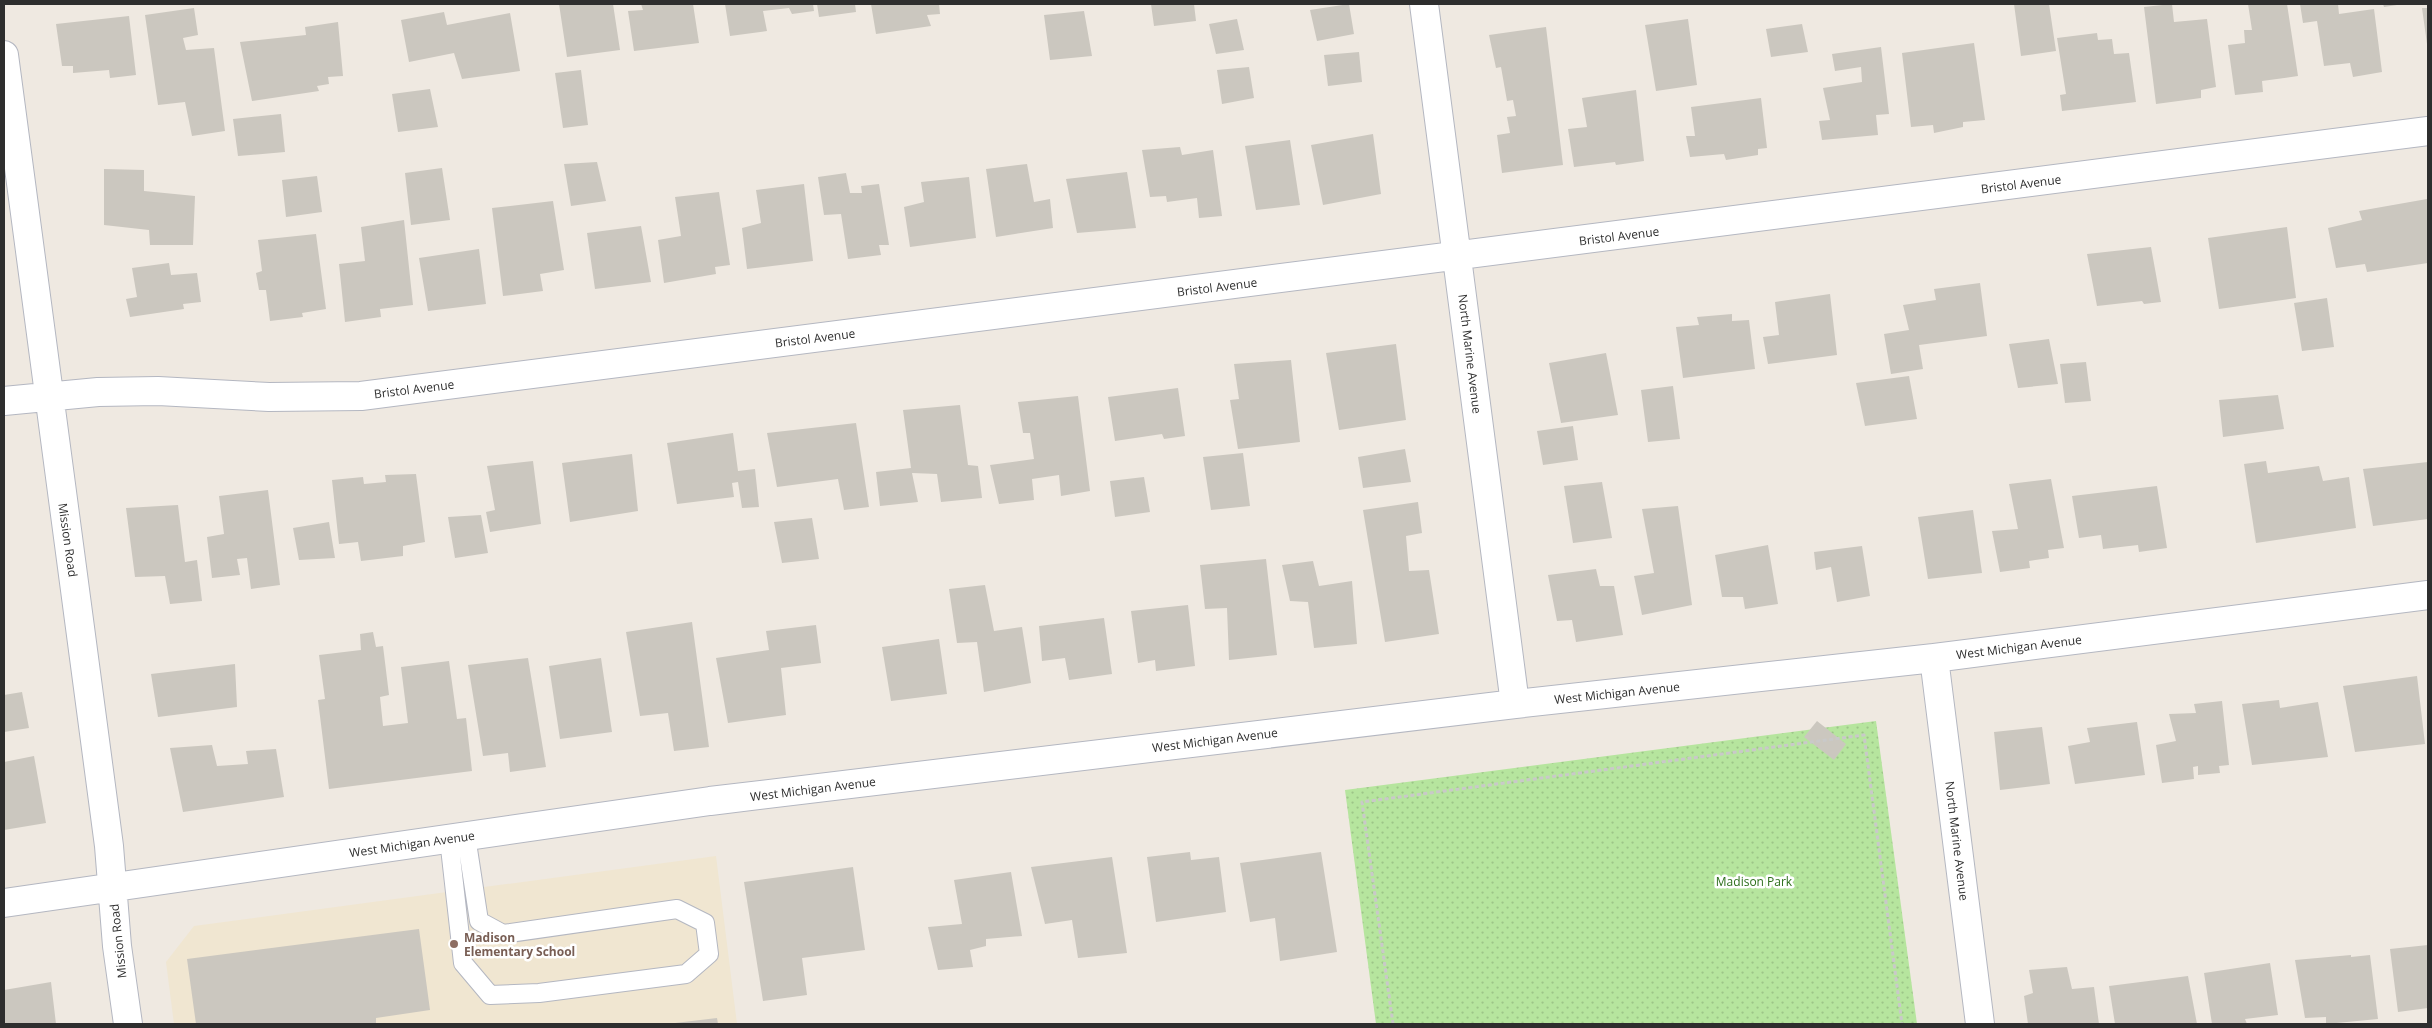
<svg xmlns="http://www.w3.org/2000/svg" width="2432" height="1028" font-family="'Open Sans',sans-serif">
<defs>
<pattern id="park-dots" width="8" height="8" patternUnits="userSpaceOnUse" patternTransform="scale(1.25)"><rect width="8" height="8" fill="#b6e59e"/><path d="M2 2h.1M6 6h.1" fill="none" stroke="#9dc588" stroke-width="1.8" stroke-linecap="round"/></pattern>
</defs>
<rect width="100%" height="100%" fill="#efe9e1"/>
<!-- education -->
<path fill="#f0e6d1" d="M716 856 737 1024H174L166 962 194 926Z"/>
<!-- park -->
<path fill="url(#park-dots)" d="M1876 721 1917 1024H1376L1345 790Z"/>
<!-- building -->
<path fill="#cbc7bf" d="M559 4H613L620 50 567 57Z
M641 4H693L699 43 634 51 628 11 643 10Z
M725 4H813L814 11 792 14 789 8 763 11 767 31 730 36Z
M817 4H855L856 12 819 17Z
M871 4H939L940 14 927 15 931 26 876 34Z
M1151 4H1194L1196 21 1154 26Z
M1349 4 1354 34 1317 41 1310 10Z
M2014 4H2049L2056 51 2021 56Z
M2172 4 2174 22 2207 19 2216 87 2201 90V98L2156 104 2144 7Z
M2248 4H2287L2298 76 2262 81 2263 92 2235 95 2228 45 2245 43 2244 30H2252Z
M2300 4H2338L2339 14 2374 9 2382 72 2353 77 2350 63 2324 66 2317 21 2303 23Z
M2383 4H2397V5L2384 7Z
M194 8 198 35 183 38 186 50 214 48 225 131 192 136 185 102 158 105 145 15Z
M2422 8H2428V44H2427Z
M1084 11 1092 56 1050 60 1044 15Z
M444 12 447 25 510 13 520 71 462 79 454 53 409 62 401 20Z
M129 16 136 75 110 78 109 70 73 73V66H62L56 24Z
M1237 19 1244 50 1216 54 1209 24Z
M1688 19 1697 85 1656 91 1645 25Z
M338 22 343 76 328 77 329 84 317 86 319 91 252 101 240 42 306 35 305 27Z
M1802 24 1808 52 1771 57 1766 29Z
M1546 27 1563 165 1502 173 1497 135 1510 133 1507 117 1516 116 1513 100 1507 101 1501 67 1496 68 1489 35Z
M2097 33 2098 40 2112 39 2114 54 2129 53 2136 102 2062 111 2060 95 2066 94 2057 38Z
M1974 43 1985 120 1963 122V127L1934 133 1933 125 1911 127 1902 53Z
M1881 47 1889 114 1876 115 1878 135 1822 140 1819 121 1830 120 1823 88 1862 82 1861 67 1835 71 1832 54Z
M1359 52 1362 82 1328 86 1324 55Z
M1249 67 1254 98 1222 104 1217 70Z
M581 70 588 125 563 128 555 73Z
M430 89 438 127 398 132 392 94Z
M1636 90 1644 161 1616 165 1615 162 1574 167 1568 129 1587 127 1582 98Z
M1761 98 1767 148 1758 149V155L1726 160 1724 154 1690 157 1686 136H1695L1691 107Z
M281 114 285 152 238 156 233 119Z
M1373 134 1381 194 1323 205 1311 145Z
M1290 140 1300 205 1256 210 1245 146Z
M1180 147 1182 155 1213 150 1222 216 1199 218 1197 198 1167 202 1166 196 1150 197 1142 150Z
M597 162 606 201 571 206 564 164Z
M1027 164 1034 202 1050 199 1053 228 996 237 986 169Z
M442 168 450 220 411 225 405 173Z
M104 169 144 170V191L195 196 193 245H150L149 230 104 225Z
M1127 172 1136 228 1077 233 1066 179Z
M846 173 850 193H862L861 186 879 184 889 245H879L881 255 848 259 841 214 824 215 818 177Z
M317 176 322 212 286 217 282 180Z
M969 177 976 238 910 247 904 207 924 202 921 182Z
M804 184 813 261 747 269 742 228 761 223 756 190Z
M719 192 730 265 715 267 716 274 664 283 658 240 681 236 675 197Z
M2427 199 2428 263 2367 272 2365 264 2336 268 2328 228 2362 220 2359 211Z
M553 201 564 270 540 274 543 291 503 296 492 208Z
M404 220 413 305 380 309 381 317 345 322 339 264 365 261 361 227Z
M641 226 651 282 595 289 587 233Z
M2287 227 2296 298 2219 309 2208 238Z
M316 234 326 309 302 313 303 317 270 321 266 290H259L256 273 262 271 258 240Z
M2151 247 2161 302 2144 304 2142 301 2097 306 2087 254Z
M479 249 486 304 428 311 419 258Z
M169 263 171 275 197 273 201 302 183 304 184 309 130 317 126 299 137 297 132 268Z
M1980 283 1987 336 1919 345 1923 369 1891 374 1884 334 1909 330 1903 305 1936 300 1934 289Z
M1830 294 1837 355 1768 364 1763 337 1779 335 1775 302Z
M2327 298 2334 347 2302 351 2294 303Z
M1732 314V321L1749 320 1755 369 1683 378 1676 327 1699 325 1697 317Z
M2049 339 2058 384 2018 388 2009 344Z
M1396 344 1406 420 1339 430 1326 353Z
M1606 353 1618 415 1561 423 1549 363Z
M1291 360 1300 442 1238 449 1230 400 1239 399 1234 364Z
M2086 362 2091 401 2065 403 2060 364Z
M1909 376 1917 419 1865 426 1856 383Z
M1673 386 1680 439 1648 442 1641 390Z
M1178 388 1185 436 1164 439 1162 434 1115 441 1108 397Z
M2278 395 2284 429 2223 437 2219 400Z
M1078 396 1090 491 1061 496 1059 475 1032 479 1034 500 999 504 990 465 1034 459 1030 433H1023L1018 402Z
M960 405 968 465 978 466 982 498 941 502 937 474 912 473 918 502 880 506 876 472 911 468 903 410Z
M856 423 869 507 844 510 838 479 777 487 767 433Z
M1573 426 1578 460 1543 465 1537 431Z
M733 433 738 471 755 469 759 507 742 508 738 482 732 483 734 497 677 504 667 443Z
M1405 449 1411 482 1363 488 1358 457Z
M1243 453 1250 506 1211 510 1203 457Z
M632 454 638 511 570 522 562 463Z
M533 461 541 524 490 532 486 512 495 510 487 466Z
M2266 461 2268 473 2319 466 2323 481 2349 477 2356 528 2256 543 2244 464Z
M2428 462V519L2373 526 2363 469Z
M416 474 425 542 403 546V556L361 561 358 542 339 544 332 480 363 477 364 484 386 482 385 475Z
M1144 477 1150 512 1115 517 1110 481Z
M2051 479 2064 548 2048 550 2049 558 2029 561 2030 568 2000 572 1992 531 2018 529 2009 484Z
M1602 482 1612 538 1573 543 1564 486Z
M2157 486 2167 548 2139 552 2138 545 2103 549 2101 535 2079 538 2072 496Z
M268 490 280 585 251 589 247 558 237 559 240 575 212 578 207 537 224 534 219 496Z
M1418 502 1422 533 1406 536 1409 571 1429 570 1439 634 1385 642 1363 510Z
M178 505 185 562 197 560 202 601 170 604 165 576 135 577 126 508Z
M1678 506 1692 605 1642 615 1634 576 1654 573 1642 509Z
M1973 510 1982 573 1928 579 1918 517Z
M481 515 488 553 455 558 448 517Z
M812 518 819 559 782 563 774 522Z
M329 522 335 558 299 560 293 528Z
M1768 545 1778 604 1745 609 1743 597H1722L1715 555Z
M1862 546 1870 596 1837 602 1831 567 1816 570 1814 552Z
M1266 559 1277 655 1229 660 1227 608 1205 609 1200 565Z
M1313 561 1319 586 1352 581 1357 644 1314 648 1308 602 1290 601 1282 565Z
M1596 569 1600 586H1614L1623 635 1576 642 1572 620 1557 621 1548 575Z
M985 585 994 631 1022 627 1031 683 984 692 977 642 957 643 949 589Z
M1188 605 1195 666 1156 671 1155 660 1138 663 1131 611Z
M1104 618 1112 674 1069 680 1065 658 1042 661 1039 626Z
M692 622 709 747 674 751 668 713 640 716 626 632Z
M816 625 821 663 781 668 786 715 728 723 716 658 769 650 766 631Z
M373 632 376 647 383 646 389 695 380 697 383 726 408 723 401 667 449 661 457 719 466 718 472 771 329 789 318 700 325 699 319 655 361 650 360 634Z
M939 639 947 694 891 701 882 647Z
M528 658 546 767 510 772 508 753 483 756 468 665Z
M601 658 612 732 560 739 549 666Z
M235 664 237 707 158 717 151 674Z
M2417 676 2425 744 2355 752 2343 686Z
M22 692 29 728 4 732V695Z
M2279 700 2280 708 2318 702 2328 757 2252 765 2242 704Z
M2222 701 2229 765 2219 766 2220 773 2198 775V766L2193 767 2194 779 2162 783 2156 745 2176 741 2169 714 2196 713 2194 704Z
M1817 721 1846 744 1834 760 1804 737Z
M2137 722 2145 775 2075 784 2068 746 2090 742 2087 728Z
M2042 727 2050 784 2000 790 1994 732Z
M212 745 217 766 248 764 246 751 276 749 284 797 183 812 170 748Z
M34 756 46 823 4 830V762Z
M1190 852 1191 860 1219 857 1226 912 1156 922 1147 857Z
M1321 852 1337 952 1280 961 1275 918 1250 922 1240 863Z
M1112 857 1127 953 1078 958 1072 920 1045 924 1031 867Z
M853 867 865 950 802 958 807 995 763 1001 744 882Z
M1011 872 1022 936 986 939V946L970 950 973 967 938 970 928 927 962 924 954 880Z
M419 929 430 1010 376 1018V1024H196L187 959Z
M2428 945V1008L2398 1012 2390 949Z
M2351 955V957L2370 955 2378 1019 2326 1024V1017L2305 1018 2295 960Z
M2270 963 2278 1015 2245 1019 2247 1024H2212L2204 973Z
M2067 967 2072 989 2094 987 2099 1024H2028L2024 996 2033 993 2029 970Z
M2188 976 2197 1024H2115L2109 986Z
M51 982 56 1024H4V990Z
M717 1018 718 1024H675V1023Z"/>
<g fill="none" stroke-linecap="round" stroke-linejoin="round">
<defs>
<path id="service" d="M449 839 463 963 490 995 539 993 686 974 709 954 705 923 677 909 503 934 479 921 466 836"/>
<path id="minor" d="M1424 4 1515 704
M4 55 109 846 117 946 128 1024
M4 401 98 392 158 391 269 397 361 396 2428 131
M1934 658 1980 1024
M4 903 710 801 1515 704 1934 658 2428 595"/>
</defs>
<!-- service casing -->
<use href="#service" stroke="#b4b7c1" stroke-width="20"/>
<!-- minor casing -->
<use href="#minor" stroke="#b4b7c1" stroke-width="30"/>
<!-- path -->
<path stroke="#c9c9c9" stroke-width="3" stroke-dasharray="4 2.5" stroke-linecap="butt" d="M1393 1024 1362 802 1864 735 1902 1024"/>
<!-- service -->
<use href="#service" stroke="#fff" stroke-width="18"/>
<!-- minor -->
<use href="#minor" stroke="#fff" stroke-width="28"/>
</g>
<!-- markers -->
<circle fill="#8d6e63" stroke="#fff" stroke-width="2" cx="454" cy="944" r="5"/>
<g text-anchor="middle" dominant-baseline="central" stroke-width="5" stroke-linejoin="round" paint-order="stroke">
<!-- street labels -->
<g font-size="12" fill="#2e2e2e" stroke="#fff">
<text transform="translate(2021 184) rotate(-7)">Bristol Avenue</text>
<text transform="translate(1619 236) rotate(-7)">Bristol Avenue</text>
<text transform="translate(1217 287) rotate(-7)">Bristol Avenue</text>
<text transform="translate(815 338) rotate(-7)">Bristol Avenue</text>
<text transform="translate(1470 354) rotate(83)">North Marine Avenue</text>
<text transform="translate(414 389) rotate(-7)">Bristol Avenue</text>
<text transform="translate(68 540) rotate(82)">Mission Road</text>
<text transform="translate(2019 647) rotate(-7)">West Michigan Avenue</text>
<text transform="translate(1617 693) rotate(-6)">West Michigan Avenue</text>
<text transform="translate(1215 740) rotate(-7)">West Michigan Avenue</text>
<text transform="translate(813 789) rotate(-7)">West Michigan Avenue</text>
<text transform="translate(1957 841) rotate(83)">North Marine Avenue</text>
<text transform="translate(412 844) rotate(-8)">West Michigan Avenue</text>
<text transform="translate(118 941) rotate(-96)">Mission Road</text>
</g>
<!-- park labels -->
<g font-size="12" fill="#2c6e1b" stroke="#fff">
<text x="1754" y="881">Madison Park</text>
</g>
<!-- education labels -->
<g font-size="12" font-weight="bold" fill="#785e54" stroke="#fff" text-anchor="start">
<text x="464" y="937">Madison<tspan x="464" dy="14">Elementary School</tspan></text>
</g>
</g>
<!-- border -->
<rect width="2432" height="1028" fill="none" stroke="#2e2e2e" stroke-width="10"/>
</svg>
